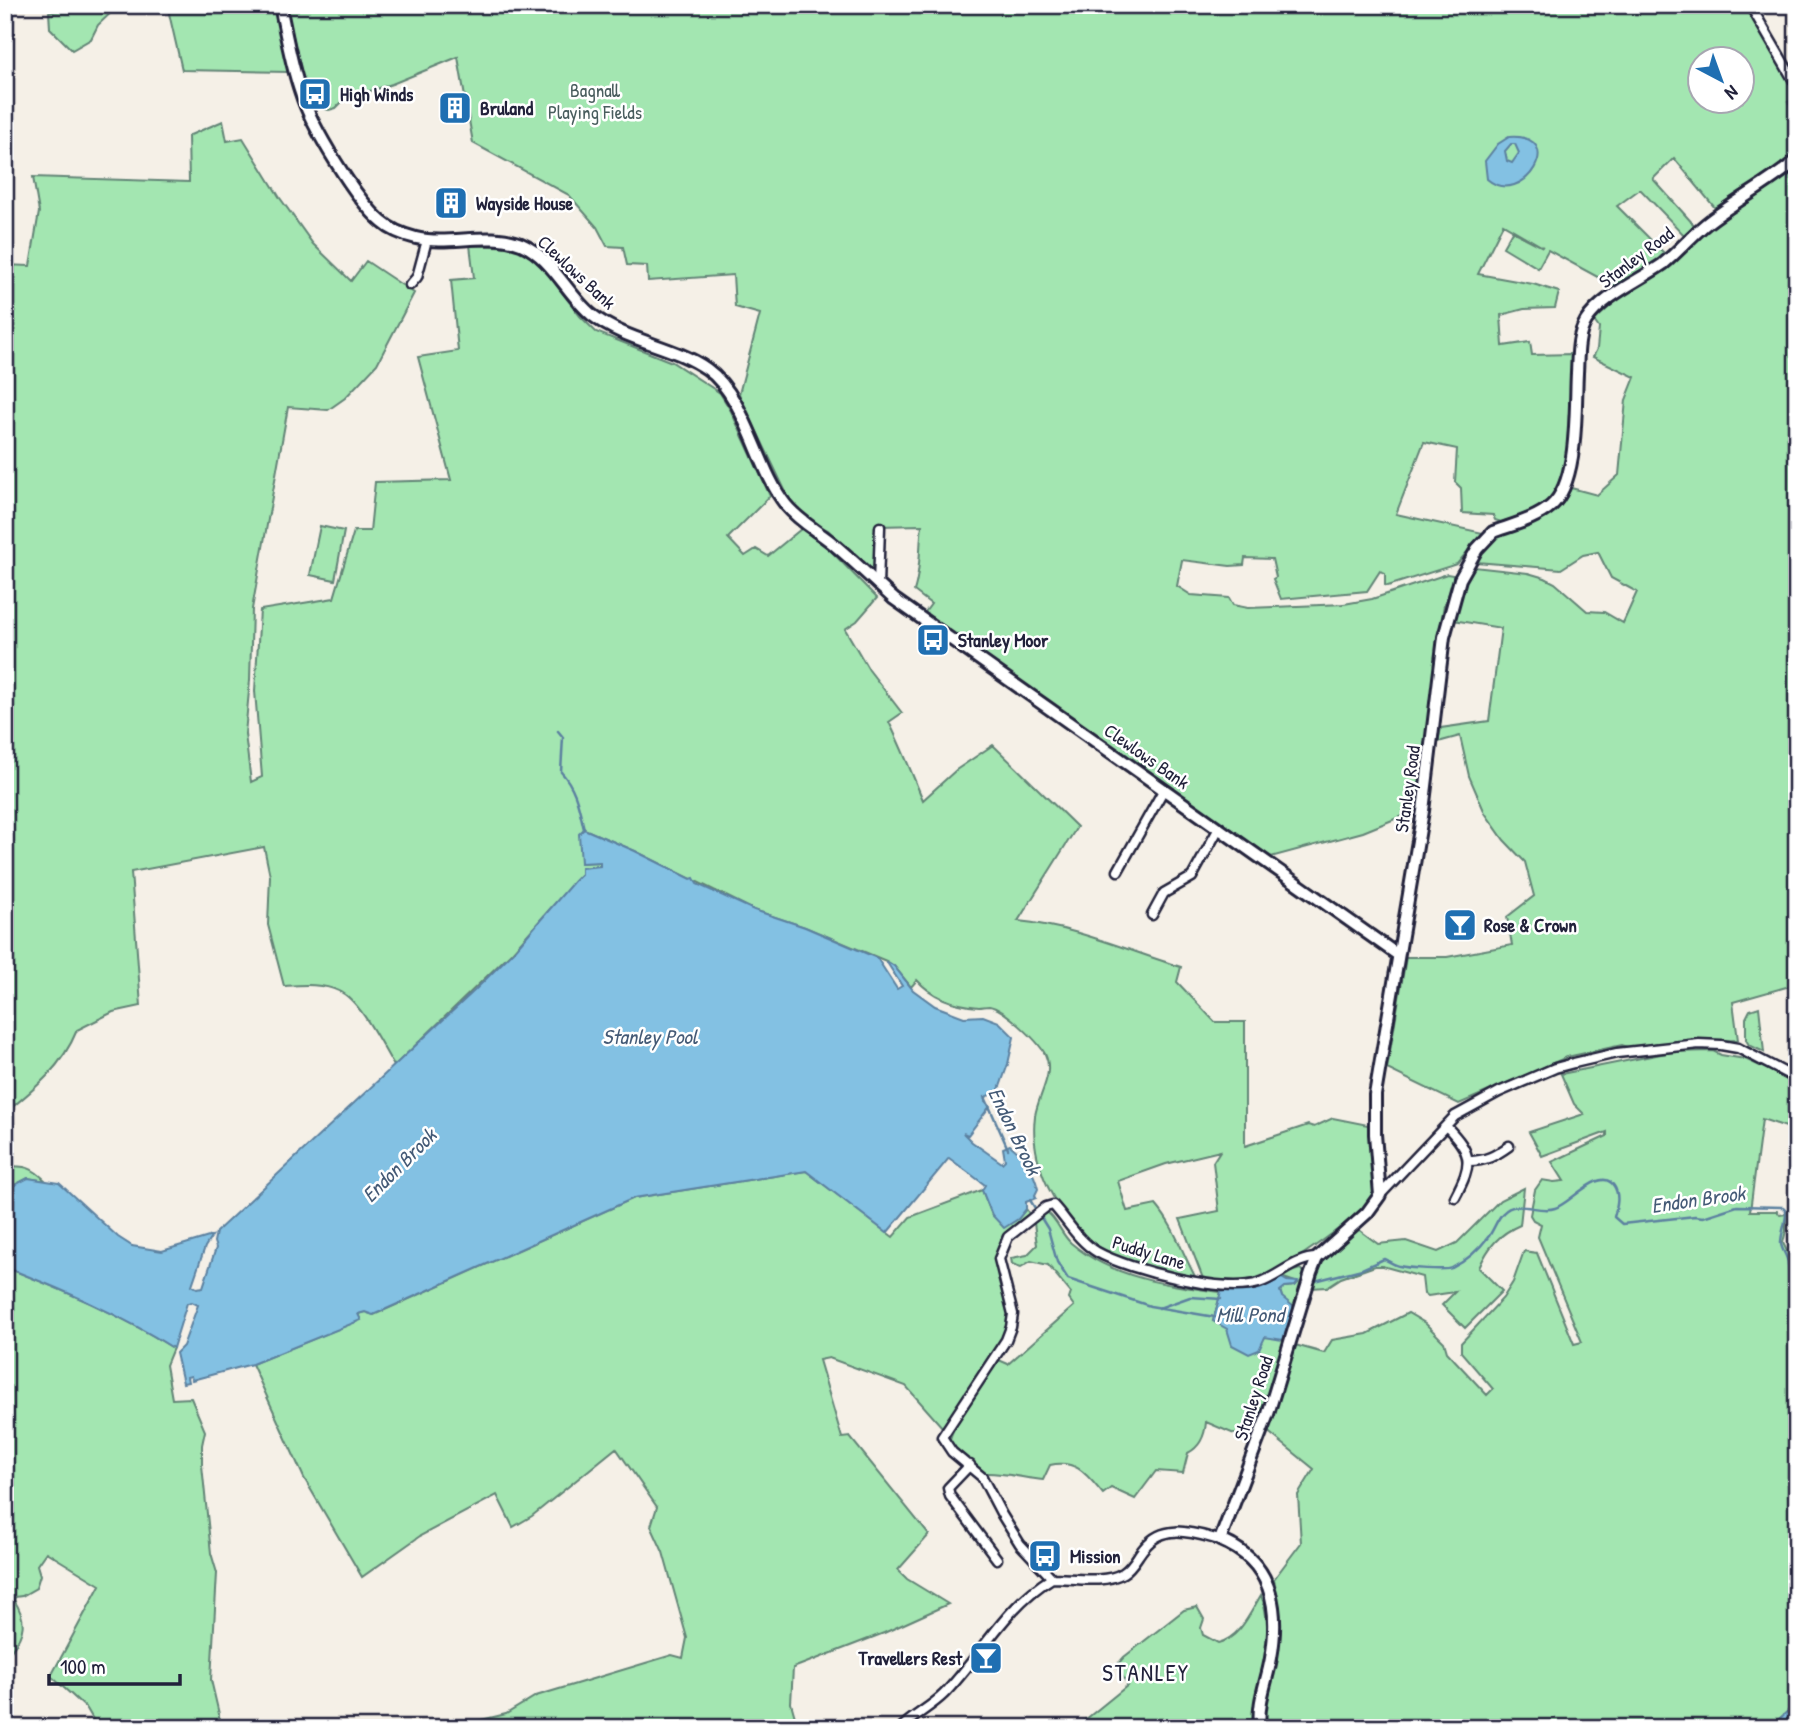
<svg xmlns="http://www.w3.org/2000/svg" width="1802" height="1733" font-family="'Patrick Hand',sans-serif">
<rect width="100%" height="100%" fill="#f5f0e7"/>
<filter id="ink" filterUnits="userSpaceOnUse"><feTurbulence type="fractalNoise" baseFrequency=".0143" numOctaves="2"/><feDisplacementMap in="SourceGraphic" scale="14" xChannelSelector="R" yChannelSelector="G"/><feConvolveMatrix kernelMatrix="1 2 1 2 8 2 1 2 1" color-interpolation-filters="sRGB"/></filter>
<g filter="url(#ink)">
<!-- green -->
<path fill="#a3e6b1" stroke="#628476" stroke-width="2" fill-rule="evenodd" d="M69 5H119L98 25 91 39 72 50 50 28 49 12 69 9Z
M183 5H273L284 43 288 72 182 70 168 9Z
M286 5H1747L1784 74 1797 90V97L1788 102 1797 119V154L1715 208 1674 158 1653 179 1695 226 1684 235 1640 189 1617 206 1666 255 1660 261 1616 287 1548 250 1538 268 1503 247 1512 231 1543 247 1503 224 1478 274 1533 284 1559 292 1555 308 1524 309 1501 315 1503 346 1530 342 1532 355 1572 354 1566 470C1560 504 1530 513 1501 522L1495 520 1493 515 1462 513 1461 488 1455 482 1457 449 1424 442 1396 514 1483 533 1457 564 1388 586 1385 585V573L1380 571 1367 591 1281 599 1273 579 1276 577 1272 559 1245 558 1244 565 1230 566 1182 560 1177 586 1191 595 1229 598 1233 605 1248 608 1344 604 1372 599 1447 574 1453 575 1454 581 1444 605 1438 639 1417 810 1363 832 1271 857 923 615 931 604 914 591C921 570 919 548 922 525L878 526 876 577 828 530 813 523 794 509 739 394 760 314 735 307 733 275 648 281 647 266 627 265 623 247 607 246 597 227 569 195 473 143 458 57 392 84 345 99 336 108 329 110 314 106 302 76ZM1700 60H1742V102H1700Z
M223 121 227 141 243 138 280 198 313 244 351 281 366 261 414 293 377 364 345 398 328 410 288 407 252 609 250 680 245 734 251 782 262 777 255 691 260 610 334 598 354 531H370L375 482 451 480 418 357 458 351 451 280 474 278 470 245 515 247 528 253 540 263 580 316 596 332 672 362 720 393 731 411 770 496 728 538 745 556 756 549 768 556 801 529 825 545 877 598 857 621 845 629 869 670 902 713 889 722C902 748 912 774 923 800L956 770 993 745 1077 827 1018 921C1076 927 1126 950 1181 967L1177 982 1215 1022H1245V1146L1308 1125 1314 1127 1333 1118 1368 1125C1369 1138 1377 1185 1373 1194 1365 1214 1283 1271 1262 1277 1243 1282 1223 1283 1204 1281L1180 1219 1219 1211 1213 1162 1220 1151 1166 1164 1118 1181 1127 1211 1156 1205C1175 1227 1183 1255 1197 1280 1170 1273 1139 1268 1115 1256 1065 1233 1028 1170 1035 1116 1038 1095 1055 1074 1045 1054 1038 1041 1004 1008 989 1006 986 1006 982 1007 979 1007 954 1005 933 998 917 980L911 987 894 966 886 961 805 927 754 910 635 851 584 829 581 863 600 862V866L581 868V874L512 952 394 1066C382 1046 360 1000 339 991 322 983 301 985 284 986L268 925 270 876 264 847 131 872 141 1006 113 1012 77 1030C62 1067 36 1088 5 1113V265L30 266 39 212 33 177 189 182 188 136Z
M1797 166V984L1733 1002 1738 1040 1687 1041 1630 1048 1622 1045 1567 1057 1459 1104 1387 1069 1406 957H1447L1512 945 1507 917 1534 896 1525 862 1504 840 1485 813 1469 776 1460 736 1438 742 1441 728 1489 721 1501 628 1453 620C1458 604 1461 576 1474 567L1528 573 1545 578 1555 583 1587 611 1604 612 1623 623 1637 592 1611 578 1598 552 1583 555 1561 569 1476 562 1475 558 1496 536 1555 511 1566 498 1571 488 1597 495 1619 475 1626 400 1635 377 1593 357 1597 349 1599 328 1594 321 1619 298 1662 270 1707 230Z
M320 526 344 531 335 580 310 575Z
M1759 1007 1764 1052 1749 1045 1746 1040V1018L1750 1010Z
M1713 1051 1721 1055 1745 1059 1797 1083 1795 1130 1762 1119 1750 1211H1777L1780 1215 1786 1214V1231L1783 1243 1792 1261 1797 1329V1703L1769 1728H1266C1256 1697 1275 1665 1278 1634 1280 1616 1278 1597 1274 1579L1301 1543 1298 1495 1314 1469 1266 1430 1295 1345 1324 1353 1332 1340 1367 1334 1408 1313 1425 1323 1444 1342 1447 1352 1487 1395 1493 1389 1461 1352V1343L1503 1298 1513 1282 1524 1251 1537 1253 1574 1344 1582 1342 1538 1237 1541 1224 1533 1220 1530 1215 1535 1190 1542 1180 1554 1182 1564 1181 1552 1162 1607 1136V1132L1542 1156 1529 1132 1584 1114 1574 1104 1561 1074 1671 1052Z
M5 1166C25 1166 31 1166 46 1181L28 1178 5 1190Z
M806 1171 893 1237 910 1217 982 1190 992 1215 1018 1219 1026 1209 1031 1216C993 1246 992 1253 1005 1299 1008 1309 1011 1316 1008 1326 1001 1355 966 1397 949 1423L942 1427 906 1386 829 1358 819 1360 842 1438 850 1437 929 1535 898 1570 907 1579 948 1604 884 1633 793 1668 791 1703 798 1728H448L506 1714 536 1696 672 1655 683 1658 687 1638 663 1552 651 1526 657 1507 616 1448 532 1516 513 1527 497 1495 420 1536 362 1577 304 1478 252 1364 360 1320 358 1314 365 1312 374 1315 634 1198Z
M1524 1188 1520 1225C1499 1234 1488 1247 1479 1268L1502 1291 1465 1328 1442 1305 1455 1292 1428 1296 1424 1294 1422 1277 1382 1266H1375L1341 1278 1327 1287 1312 1288 1323 1261 1358 1229 1378 1244 1406 1241 1438 1252 1457 1243 1500 1200Z
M1048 1213C1058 1221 1061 1234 1071 1243 1112 1278 1170 1286 1221 1292L1213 1321 1265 1337 1282 1297 1280 1290 1285 1287 1295 1286 1298 1283 1278 1276 1300 1269 1304 1272 1305 1280 1253 1442 1206 1422C1205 1435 1200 1447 1188 1453L1183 1473 1156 1471 1135 1499 1111 1488 1103 1494C1087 1475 1077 1459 1050 1465L1043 1480C1023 1478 1002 1472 984 1473 974 1466 955 1456 950 1444 946 1431 990 1374 999 1360L1008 1364 1074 1306 1069 1299 1071 1293 1048 1265 1031 1261 1021 1267 1012 1264 1011 1258 1027 1255 1037 1245 1034 1223 1042 1215Z
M5 1267C63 1290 120 1314 173 1348L166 1365 172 1399 191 1398 205 1431 202 1445V1465L211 1553 217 1573 211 1680 219 1714V1728H98L87 1709 51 1676 100 1585 46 1552 37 1565 40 1575 36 1588 22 1596 15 1597 14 1600C27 1620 25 1633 11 1651L5 1652Z
M1261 1595C1268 1612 1270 1649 1264 1667 1258 1688 1252 1705 1254 1728H1075L1128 1685 1116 1666 1124 1657 1184 1610 1197 1607 1204 1619 1201 1628 1203 1635 1218 1643C1240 1638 1250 1613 1261 1595Z"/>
<!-- water -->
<path fill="#83c1e3" stroke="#5c81a0" stroke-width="2" fill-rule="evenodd" d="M1509 137C1570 133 1523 210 1487 179L1485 161 1498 144ZM1511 144H1515L1519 153 1512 163 1507 161 1505 151Z
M584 829 635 851 691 879 694 878 697 884 754 910 805 927 877 958 897 989 902 986 886 961 894 966 913 990 935 1006 964 1017 983 1016 999 1022 1014 1037 1008 1064 996 1098 993 1094 987 1096 985 1101 990 1106 968 1135 963 1133 972 1142 1002 1163 1005 1160 1003 1148 1010 1145C1024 1156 1034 1172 1038 1189L1035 1195 1036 1198 1026 1202V1209L1018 1219 1004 1228 992 1215 982 1190 985 1185 949 1158 887 1233 806 1171 634 1198 373 1315 365 1312 358 1314 361 1320 252 1364 192 1380 191 1376 187 1377 188 1382 183 1383 176 1353 183 1346 198 1305 192 1302 187 1303 173 1348C120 1314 63 1290 5 1267V1190L28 1178 59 1183 118 1237 132 1246 162 1251 212 1236 205 1247 192 1285 197 1288 203 1287 216 1248 214 1242 216 1232 474 991 513 952 574 881 581 874V868L600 866V862L581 863 579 834Z
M1278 1276 1287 1281 1298 1282 1295 1286 1285 1287 1280 1291 1282 1297 1294 1307 1283 1340 1265 1337 1259 1350 1249 1354 1232 1345 1227 1329 1213 1321 1221 1292Z
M1797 1703V1718L1785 1728H1769Z"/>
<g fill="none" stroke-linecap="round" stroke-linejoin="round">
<!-- stream -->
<path stroke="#5c81a0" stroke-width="2.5" d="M558 731 563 737 561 772C576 788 579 808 584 829
M985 1097 1008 1149
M1030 1200 1048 1229 1057 1262 1068 1279 1150 1306 1215 1317
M1311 1282 1362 1269 1384 1259C1389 1261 1394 1265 1399 1266 1407 1268 1446 1271 1452 1268 1466 1261 1480 1248 1489 1236 1494 1229 1497 1219 1503 1213 1516 1198 1539 1214 1555 1208 1570 1204 1601 1165 1614 1186 1620 1195 1617 1207 1614 1217L1622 1224 1695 1216 1703 1217 1737 1206 1783 1207 1786 1210C1787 1221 1781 1232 1781 1243 1781 1250 1788 1256 1788 1264 1792 1293 1783 1324 1797 1351
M1159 1308 1190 1297 1221 1299"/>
<defs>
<path id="street" d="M1750 5 1797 86
M410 285 417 277 427 240
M878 585 880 527
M1118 871 1164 789
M1152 915 1164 893 1192 877 1219 828
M1446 1126C1473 1154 1473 1163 1455 1197
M1469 1161C1486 1161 1495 1156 1509 1146
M1380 1195 1455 1116 1499 1092 1555 1068 1574 1063 1617 1053 1699 1044 1721 1045 1738 1048 1797 1079
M970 1465 948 1488 950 1496 997 1559
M1052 1578 1020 1544 1002 1515 982 1477 952 1452 942 1437 1006 1340 1011 1327 1013 1314 999 1259 1008 1237 1046 1207 1053 1205C1067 1220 1078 1241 1097 1252 1129 1270 1224 1294 1259 1283 1280 1276 1295 1258 1317 1258
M1052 1578C1073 1578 1105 1584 1123 1573 1133 1567 1137 1556 1144 1548 1164 1522 1193 1533 1220 1540
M901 1728C914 1715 931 1707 944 1694 982 1655 1004 1607 1052 1578"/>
<path id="secondary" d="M280 5C286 34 291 65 301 93 311 126 356 200 382 222 391 230 404 235 416 238 450 246 488 231 521 244 552 257 567 295 592 315 627 342 673 345 707 369 747 398 757 469 786 505 799 521 816 530 831 542 853 560 873 580 894 599L1398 955
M1260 1728C1257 1702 1267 1682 1271 1658 1280 1607 1272 1561 1220 1540L1268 1414 1311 1273 1317 1258 1367 1213 1380 1195 1375 1134V1095L1423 811 1444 637 1460 579 1477 549 1493 532C1512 525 1536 519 1551 506 1579 482 1575 408 1577 373 1578 356 1577 336 1586 321 1601 297 1640 280 1663 264 1678 252 1691 236 1706 224 1735 201 1768 184 1797 160"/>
</defs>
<!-- street casing -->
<use href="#street" stroke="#22223b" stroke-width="13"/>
<!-- secondary casing -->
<use href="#secondary" stroke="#22223b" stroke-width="16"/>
<!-- street -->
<use href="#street" stroke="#fff" stroke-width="8"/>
<!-- secondary -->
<use href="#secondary" stroke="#fff" stroke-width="10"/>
</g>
</g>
<!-- icons -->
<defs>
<symbol id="bus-square" viewBox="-11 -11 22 22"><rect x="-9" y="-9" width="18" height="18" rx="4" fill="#1f6fb2" stroke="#fff"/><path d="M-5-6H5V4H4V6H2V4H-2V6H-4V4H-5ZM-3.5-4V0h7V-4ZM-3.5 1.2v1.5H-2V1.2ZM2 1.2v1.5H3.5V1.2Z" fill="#fff"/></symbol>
<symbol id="building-square" viewBox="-11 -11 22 22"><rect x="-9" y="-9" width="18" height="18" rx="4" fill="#1f6fb2" stroke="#fff"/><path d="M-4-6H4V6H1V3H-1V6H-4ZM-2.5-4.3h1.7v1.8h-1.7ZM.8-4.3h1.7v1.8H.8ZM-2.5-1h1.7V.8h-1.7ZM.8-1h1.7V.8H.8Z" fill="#fff"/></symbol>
<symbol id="bar-square" viewBox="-11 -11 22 22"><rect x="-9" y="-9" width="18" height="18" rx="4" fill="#1f6fb2" stroke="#fff"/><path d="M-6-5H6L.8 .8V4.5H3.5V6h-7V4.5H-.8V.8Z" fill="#fff"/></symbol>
</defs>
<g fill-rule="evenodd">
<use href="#bus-square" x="296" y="75" width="38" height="38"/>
<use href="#building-square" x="436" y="89" width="38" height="38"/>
<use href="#building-square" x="432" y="184" width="38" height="38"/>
<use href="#bus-square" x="914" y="621" width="38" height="38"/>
<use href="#bar-square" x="1441" y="906" width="38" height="38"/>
<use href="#bus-square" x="1026" y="1537" width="38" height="38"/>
<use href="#bar-square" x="967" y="1639" width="38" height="38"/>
</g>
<g text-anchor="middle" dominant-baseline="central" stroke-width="5" stroke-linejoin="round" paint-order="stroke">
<!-- park labels -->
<g font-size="19" fill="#495d5e" stroke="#fff">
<text x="595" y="90">Bagnall<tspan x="595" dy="22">Playing Fields</tspan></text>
</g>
<!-- poi labels -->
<g font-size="19" font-weight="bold" fill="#22223b" stroke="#fff" text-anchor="start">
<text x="340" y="94">High Winds</text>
<text x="480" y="108">Bruland</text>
<text x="476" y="203">Wayside House</text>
<text x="958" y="640">Stanley Moor</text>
<text x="1484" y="925">Rose &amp; Crown</text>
<text x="1070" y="1556">Mission</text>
<text x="962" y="1658" text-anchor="end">Travellers Rest</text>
</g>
<!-- street labels -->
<g font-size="19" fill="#22223b" stroke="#fff">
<text transform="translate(1636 257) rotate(-37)">Stanley Road</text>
<text transform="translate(577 272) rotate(43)">Clewlows Bank</text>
<text transform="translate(1147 756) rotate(35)">Clewlows Bank</text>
<text transform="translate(1407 789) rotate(-82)">Stanley Road</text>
<text transform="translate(1149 1252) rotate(17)">Puddy Lane</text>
<text transform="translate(1253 1398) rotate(-72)">Stanley Road</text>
</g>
<!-- water labels -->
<g font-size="21" font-style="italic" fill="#445a76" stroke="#fff">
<text x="650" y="1036">Stanley Pool</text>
<text transform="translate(1015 1131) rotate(64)">Endon Brook</text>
<text transform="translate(399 1165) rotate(-45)">Endon Brook</text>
<text transform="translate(1698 1199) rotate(-8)">Endon Brook</text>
<text x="1250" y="1314">Mill Pond</text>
</g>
<!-- quarter labels -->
<g font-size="23" letter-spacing="2" fill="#22223b" stroke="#fff">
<text x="1146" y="1672">STANLEY</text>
</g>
</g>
<!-- margin -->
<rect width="1802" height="1733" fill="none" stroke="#fff" stroke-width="28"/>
<rect x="14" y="14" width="1774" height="1705" fill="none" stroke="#22223b" stroke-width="2.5" filter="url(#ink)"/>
<!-- north arrow -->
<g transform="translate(1721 80) rotate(139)"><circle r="33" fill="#ffffff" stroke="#a7a7b1" stroke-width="2"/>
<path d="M0-5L12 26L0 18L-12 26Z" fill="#1f6fb2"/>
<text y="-10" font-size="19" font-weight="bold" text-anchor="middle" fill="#22223b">N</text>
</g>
<!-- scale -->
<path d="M49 1674v10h131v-10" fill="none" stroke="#22223b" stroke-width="3.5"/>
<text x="60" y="1674" font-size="21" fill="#22223b" stroke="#ffffff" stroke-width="5" paint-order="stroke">100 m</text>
</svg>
